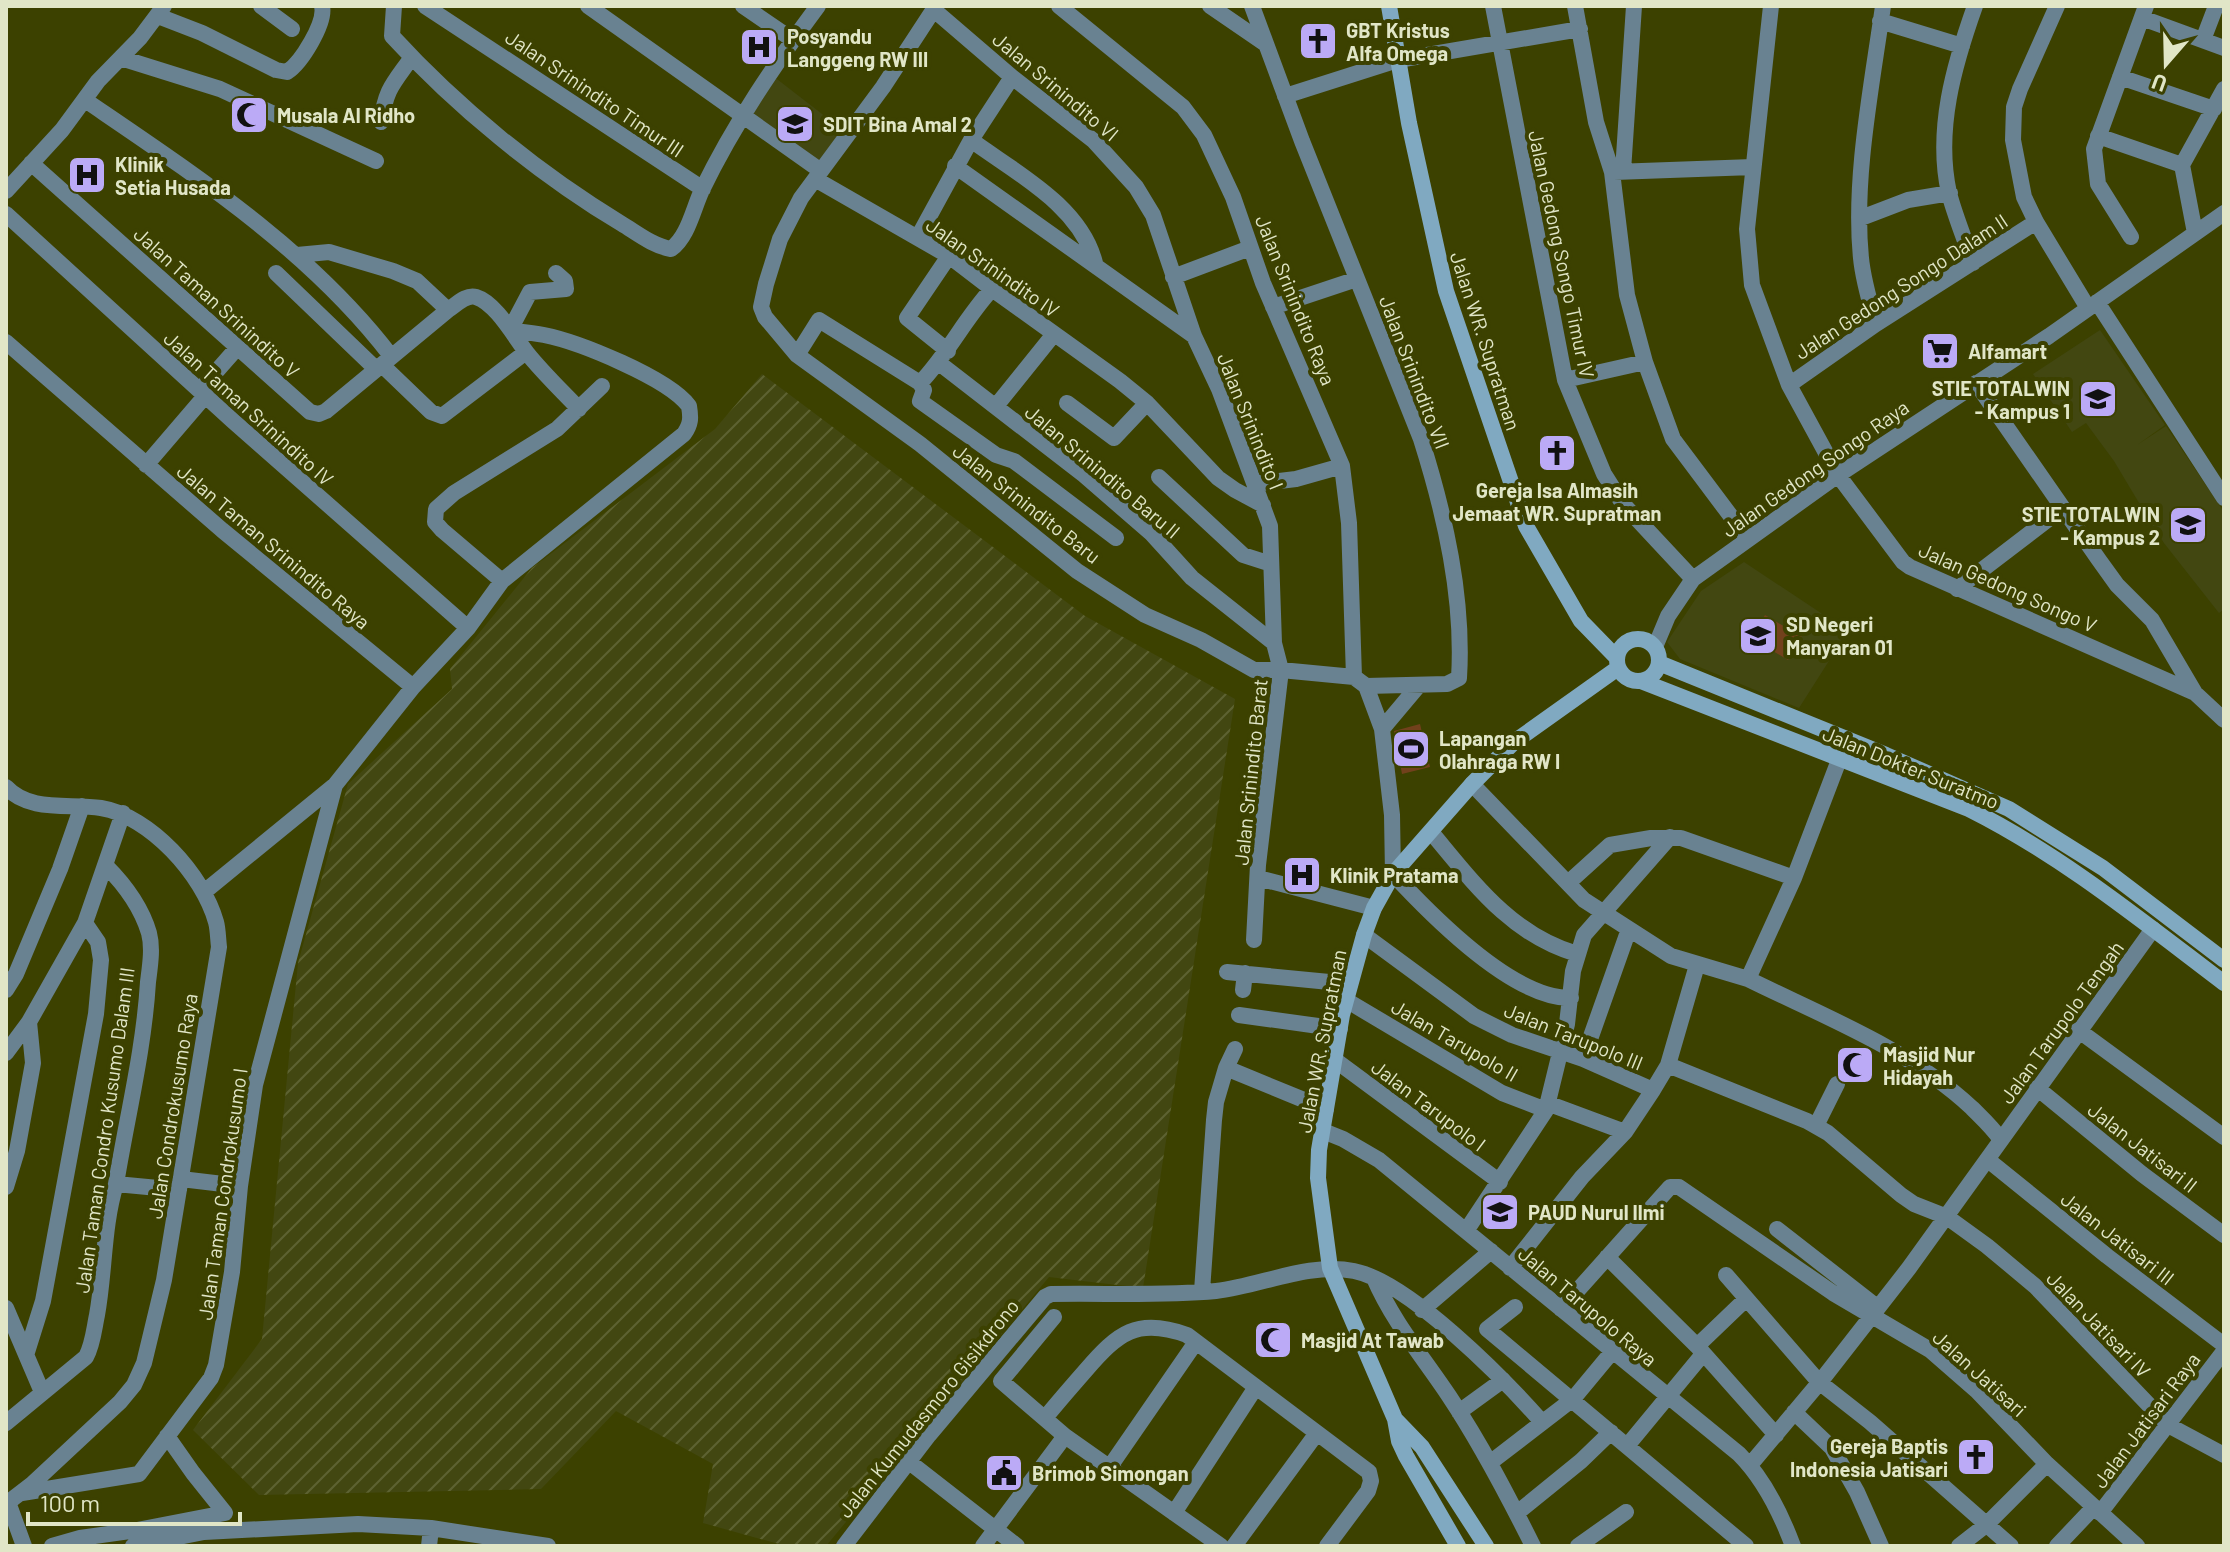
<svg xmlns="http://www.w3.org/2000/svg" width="2230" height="1552" font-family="Barlow,sans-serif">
<defs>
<pattern id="industrial-furrows" width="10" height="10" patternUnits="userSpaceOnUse" patternTransform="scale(2)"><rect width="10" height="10" fill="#424711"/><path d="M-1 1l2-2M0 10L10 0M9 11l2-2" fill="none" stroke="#5d6232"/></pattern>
</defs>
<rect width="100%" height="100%" fill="#3c4100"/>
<!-- built -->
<path fill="#424711" d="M773 76 844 131 818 164 746 118Z
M2100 330 2165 425 2137 445 2166 426 2224 512V609L2219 613 2160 538 2114 461 2086 423 2072 432 2033 374Z
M1744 562 1848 631 1799 708 1680 659 1667 642 1701 591Z"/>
<!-- industrial -->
<path fill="url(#industrial-furrows)" d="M762 374 1085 616 1235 699 1143 1288 1049 1277 826 1546H786L703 1523 713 1464 616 1411 541 1489 259 1495 193 1430 262 1339 298 963 348 784 452 689 450 669 532 568 715 429Z"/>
<!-- pitch -->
<path fill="#72411c" d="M1765 615 1802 637 1788 660 1751 638Z
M1420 724 1430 767 1402 774 1394 731Z"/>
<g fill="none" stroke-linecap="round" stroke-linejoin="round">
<!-- street -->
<path stroke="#698291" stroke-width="16" d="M261 6 292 29
M394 6 392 36C457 107 539 174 622 224 637 233 653 246 671 249 688 237 693 209 702 190 734 124 775 64 818 6
M425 6 703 189
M588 6 821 171
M743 6 793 40
M936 6 883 87 801 198 780 239 766 284 761 307 765 317 797 355 920 444 1077 571 1145 615 1201 640 1254 670H1281L1354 677 1366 686 1447 684 1459 678C1464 598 1445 515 1421 439L1302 141 1252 6
M1059 6 1183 107 1204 135 1233 197 1263 283 1342 466 1349 523 1354 677
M1210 6 1264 43
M1493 6 1565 380 1604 474 1623 504 1693 579
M1575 6 1596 122 1612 172 1627 295 1645 362 1673 439 1748 539
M1771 6 1747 229 1752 285 1789 385 1838 475 1903 562 1910 567 2195 693
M2057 6 2020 89 2014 107 2013 140 2024 197 2036 222 2088 308
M934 10 1012 77 1094 141 1136 187 1153 215 1194 336 1219 389 1270 526 1274 643 1281 670 1258 865 1254 940
M158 16 202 33 276 70 287 72C301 63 326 23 322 6
M2142 18 2224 48
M1880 21 1962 46
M2203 40 2216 6
M121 58 220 89 376 161
M2120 77 2214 109
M1285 96 1398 60 1580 29
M85 100C195 175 310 250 391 356
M381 122C386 88 393 84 412 57
M2098 136 2182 165 2195 233
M971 140C1016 173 1081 206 1095 263
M31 163 310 412 319 414 326 411 448 310C456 305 466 294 476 297 496 303 515 338 527 353 543 373 562 391 579 409
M2182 165 2224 89
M955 166 1194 336
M1623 171 1634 6
M1614 172 1753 167
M815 179 949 256 992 289 1120 381 1147 403 1218 478 1235 490 1263 505
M6 191 62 130 98 81 140 38 164 6
M6 214 233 421 468 628
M1861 218 1908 200 1950 193
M918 237 971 140 1012 77
M2131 237 2098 184 2094 149 2146 6
M297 255 329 252 393 271 417 281 448 310
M1973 263C1965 240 1955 216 1949 193 1935 130 1954 65 1975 6
M276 273 376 369
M1173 277 1250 248
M2097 302 2224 498
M1273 307 1357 279
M1876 324C1870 303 1863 280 1861 258 1853 179 1872 85 1883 6
M511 328 530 292 566 289 565 281 556 273
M6 342 222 530 413 687
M948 351 907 318 949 256
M797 355 819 320 920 383 924 390 920 401 996 455 1014 461 1116 538
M939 363 1084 475 1152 534 1192 578 1274 643
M382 365 431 412 442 416 526 352
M1565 380 1645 362
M920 383C948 354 965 318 992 289
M1976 383 2099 560 2117 585 2152 620 2195 693 2224 720
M1789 385 1876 324 2036 222
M200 390 237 348
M1067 403 1114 438 1147 403
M996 406 1054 334
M146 465 206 395
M1159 477 1243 555 1271 564
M1255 484 1296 479 1342 466
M502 581 442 530 435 522 436 509 454 493 557 429 602 386
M1957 589 2063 508
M1655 647 1668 616 1693 579 1838 475 2049 336 2224 213
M1366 686 1382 729 1392 815 1393 874C1431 915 1513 999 1571 998
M1382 729 1419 685
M1847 739 1794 878 1748 979C1825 1017 1909 1049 1972 1108 1982 1118 1993 1128 2001 1140
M1472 784 1584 900 1671 956 1748 979
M6 787C30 813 70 803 101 808 150 816 203 875 216 922 218 929 218 939 219 947L164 1280 144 1363 134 1385 120 1402 32 1484 6 1504
M1431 832C1473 882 1511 935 1577 954
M1258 878 1374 908
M1568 883 1610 845 1651 838H1681L1794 878
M204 892 335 785 413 687 468 628 502 581 684 434C691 424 691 418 689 406 668 378 579 342 544 335 534 333 523 332 513 331
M1364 935 1474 1016 1512 1035 1583 1059 1653 1090
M1227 972 1350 984
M6 990 16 974 60 869 82 806
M1243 990 1245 973
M1346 1000 1502 1093 1546 1110
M1239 1015 1340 1029
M2078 1030 2224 1137
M6 1053 29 1022 85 923 123 813
M1583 1059 1629 929
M1335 1060 1500 1182
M1668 1065 1807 1121 1828 1133 1901 1195 1914 1204 1947 1217 1987 1246 2035 1286 2168 1425 2224 1455
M1226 1068 1235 1049
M2037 1088 2142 1174 2224 1235
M1547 1103 1625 1132
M1816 1126 1837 1084
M1323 1131 1343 1139 1379 1160 1739 1454C1763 1478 1781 1514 1793 1546
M1988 1160 2107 1256 2224 1345
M181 1179 240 1186
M116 1184 179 1190
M6 1187 17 1151 33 1063 29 1022
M1777 1229 1877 1307
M1466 1231 1546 1110 1567 1024 1573 971 1584 935 1670 837
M1607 1257 1697 1346 1776 1435
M1510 1268 1582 1177 1625 1132 1653 1090 1668 1065 1697 965
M1726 1275 1819 1382 1870 1422 2011 1546
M1374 1278C1393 1322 1423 1357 1449 1396 1481 1444 1507 1494 1533 1546
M1202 1291 1214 1120 1216 1102 1226 1068 1326 1109
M1515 1307 1487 1329 1746 1546
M6 1308 42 1392
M1561 1309 1670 1187H1679L1833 1293 1930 1350 1977 1391 2047 1464 2137 1546
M1422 1310 1491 1251
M1054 1317 1001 1381 1065 1436 1221 1546
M1697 1346 1745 1300
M27 1352 43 1301 96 1014 101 960 98 942 85 923
M1459 1412 1503 1380
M1794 1412 1832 1448 1857 1492 1881 1546
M1045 1418C1058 1402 1072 1386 1086 1370 1118 1333 1137 1317 1187 1335L1369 1472 1371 1481 1368 1491 1327 1546
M6 1423 86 1357C93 1344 94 1329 97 1315 105 1271 103 1226 116 1184 127 1117 144 1049 148 982 150 966 153 948 149 933 141 906 125 885 106 866
M1627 1446 1703 1354
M908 1461 1017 1546
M1491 1462 1573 1399 1612 1352
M1750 1465 1824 1377 1909 1268 2153 929
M1109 1468 1196 1342
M22 1493 139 1474 211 1378 216 1365 232 1272 240 1186 255 1085 335 785
M8 1502 24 1546
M1174 1513 1256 1387
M1517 1513 1581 1461 1611 1432
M2100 1513 2224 1351
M52 1546 80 1538 137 1530 225 1513 193 1473 167 1436
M133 1546 204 1532 358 1524 431 1528 548 1546
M429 1546 431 1528
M844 1546 929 1435 1045 1297 1051 1294C1106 1293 1162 1296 1216 1291 1261 1286 1308 1262 1354 1271 1409 1282 1504 1379 1542 1422
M983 1546 1065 1436
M1234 1546 1317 1433
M1578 1546 1626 1512
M1959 1546 1986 1525 2047 1464
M2057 1546 2094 1507"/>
<!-- secondary -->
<path stroke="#80a9c1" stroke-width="16" d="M1389 6 1409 123 1446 291 1526 526 1581 621 1617 658
M1617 660a21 21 0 1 1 42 0a21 21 0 1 1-42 0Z
M1659 663 1886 755 2009 809 2103 868 2224 960
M1641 681 1969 809C2061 855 2142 921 2224 983
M1395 1419 1422 1447 1486 1546
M1458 1546 1406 1456 1399 1441 1395 1419 1330 1268 1318 1178 1319 1150 1342 1015 1364 935 1374 908 1393 874 1472 784 1514 742 1618 668"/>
</g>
<!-- icons -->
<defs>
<symbol id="church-square" viewBox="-11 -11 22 22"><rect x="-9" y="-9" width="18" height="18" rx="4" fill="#bbaaf6" stroke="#3c4100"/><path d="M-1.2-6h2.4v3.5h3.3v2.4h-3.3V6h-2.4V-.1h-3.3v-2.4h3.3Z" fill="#111"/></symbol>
<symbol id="hospital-square" viewBox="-11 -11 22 22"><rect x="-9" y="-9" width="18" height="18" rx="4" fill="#bbaaf6" stroke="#3c4100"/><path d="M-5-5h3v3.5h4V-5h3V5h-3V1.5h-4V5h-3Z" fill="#111"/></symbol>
<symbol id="mosque-square" viewBox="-11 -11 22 22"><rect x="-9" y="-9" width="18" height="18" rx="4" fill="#bbaaf6" stroke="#3c4100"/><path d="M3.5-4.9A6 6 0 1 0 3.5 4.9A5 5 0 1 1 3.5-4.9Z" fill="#111"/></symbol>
<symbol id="school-square" viewBox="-11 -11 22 22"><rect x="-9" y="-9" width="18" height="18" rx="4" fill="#bbaaf6" stroke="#3c4100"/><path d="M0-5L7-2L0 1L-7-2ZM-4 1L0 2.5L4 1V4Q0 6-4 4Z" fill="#111"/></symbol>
<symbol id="supermarket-square" viewBox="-11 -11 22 22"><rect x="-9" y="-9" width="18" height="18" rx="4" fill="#bbaaf6" stroke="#3c4100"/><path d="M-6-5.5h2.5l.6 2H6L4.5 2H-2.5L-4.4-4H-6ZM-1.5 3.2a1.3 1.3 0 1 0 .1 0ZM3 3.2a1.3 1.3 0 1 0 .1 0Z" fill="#111"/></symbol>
<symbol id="university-square" viewBox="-11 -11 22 22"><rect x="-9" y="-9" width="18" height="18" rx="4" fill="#bbaaf6" stroke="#3c4100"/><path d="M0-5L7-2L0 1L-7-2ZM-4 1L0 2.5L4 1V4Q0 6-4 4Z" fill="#111"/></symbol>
<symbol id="stadium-square" viewBox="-11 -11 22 22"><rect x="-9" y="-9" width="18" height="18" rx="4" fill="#bbaaf6" stroke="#3c4100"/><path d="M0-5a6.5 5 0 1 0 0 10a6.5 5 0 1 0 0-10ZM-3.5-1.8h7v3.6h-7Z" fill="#111"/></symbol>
<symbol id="civic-square" viewBox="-11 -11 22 22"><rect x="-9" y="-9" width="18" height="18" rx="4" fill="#bbaaf6" stroke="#3c4100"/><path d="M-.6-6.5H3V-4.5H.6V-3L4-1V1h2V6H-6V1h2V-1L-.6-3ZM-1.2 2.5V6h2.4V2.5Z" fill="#111"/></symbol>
</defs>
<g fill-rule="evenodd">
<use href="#church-square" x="1296" y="19" width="44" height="44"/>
<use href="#hospital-square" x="737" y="25" width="44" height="44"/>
<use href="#mosque-square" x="227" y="93" width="44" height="44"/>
<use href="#school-square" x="773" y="102" width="44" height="44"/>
<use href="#hospital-square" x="65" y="153" width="44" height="44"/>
<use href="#supermarket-square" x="1918" y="329" width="44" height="44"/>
<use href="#university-square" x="2076" y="377" width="44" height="44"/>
<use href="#church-square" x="1535" y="431" width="44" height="44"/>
<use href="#university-square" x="2166" y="503" width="44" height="44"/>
<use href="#school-square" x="1736" y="614" width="44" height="44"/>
<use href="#stadium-square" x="1389" y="727" width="44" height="44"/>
<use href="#hospital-square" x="1280" y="853" width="44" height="44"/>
<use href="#mosque-square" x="1833" y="1043" width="44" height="44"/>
<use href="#school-square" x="1478" y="1190" width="44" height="44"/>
<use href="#mosque-square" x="1251" y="1318" width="44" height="44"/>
<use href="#church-square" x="1954" y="1435" width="44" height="44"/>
<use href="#civic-square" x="982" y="1451" width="44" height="44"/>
</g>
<g text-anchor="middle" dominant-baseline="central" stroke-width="8" stroke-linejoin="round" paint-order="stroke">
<!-- poi labels -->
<g font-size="20" font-weight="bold" fill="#e1e6c7" stroke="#3c4100" text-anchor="start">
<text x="1346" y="30">GBT Kristus<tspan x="1346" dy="23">Alfa Omega</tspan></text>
<text x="787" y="36">Posyandu<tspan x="787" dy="23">Langgeng RW III</tspan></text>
<text x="277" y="115">Musala Al Ridho</text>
<text x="823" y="124">SDIT Bina Amal 2</text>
<text x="115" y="164">Klinik<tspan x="115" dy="23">Setia Husada</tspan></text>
<text x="1968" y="351">Alfamart</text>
<text x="2070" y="388" text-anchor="end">STIE TOTALWIN<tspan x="2070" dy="23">- Kampus 1</tspan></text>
<text x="1557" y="490" text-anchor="middle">Gereja Isa Almasih<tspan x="1557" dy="23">Jemaat WR. Supratman</tspan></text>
<text x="2160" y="514" text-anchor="end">STIE TOTALWIN<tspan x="2160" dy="23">- Kampus 2</tspan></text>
<text x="1786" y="624">SD Negeri<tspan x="1786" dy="23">Manyaran 01</tspan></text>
<text x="1439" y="738">Lapangan<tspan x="1439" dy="23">Olahraga RW I</tspan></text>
<text x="1330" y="875">Klinik Pratama</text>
<text x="1883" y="1054">Masjid Nur<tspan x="1883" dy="23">Hidayah</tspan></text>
<text x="1528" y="1212">PAUD Nurul Ilmi</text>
<text x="1301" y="1340">Masjid At Tawab</text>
<text x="1948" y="1446" text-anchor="end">Gereja Baptis<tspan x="1948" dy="23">Indonesia Jatisari</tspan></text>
<text x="1032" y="1473">Brimob Simongan</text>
</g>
<!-- street labels -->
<g font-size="20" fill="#e1e6c7" stroke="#3c4100">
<text transform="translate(1056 86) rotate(40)">Jalan Srinindito VI</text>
<text transform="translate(595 93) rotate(34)">Jalan Srinindito Timur III</text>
<text transform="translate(1562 254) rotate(78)">Jalan Gedong Songo Timur IV</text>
<text transform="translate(993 267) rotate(35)">Jalan Srinindito IV</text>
<text transform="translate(1901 286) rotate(-33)">Jalan Gedong Songo Dalam II</text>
<text transform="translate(1296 300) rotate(68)">Jalan Srinindito Raya</text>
<text transform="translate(217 302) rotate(42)">Jalan Taman Srinindito V</text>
<text transform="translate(1486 341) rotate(72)">Jalan WR. Supratman</text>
<text transform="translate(1415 372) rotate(69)">Jalan Srinindito VII</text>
<text transform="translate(249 408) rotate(42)">Jalan Taman Srinindito IV</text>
<text transform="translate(1251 421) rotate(68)">Jalan Srinindito I</text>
<text transform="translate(1815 468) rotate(-35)">Jalan Gedong Songo Raya</text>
<text transform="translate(1103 471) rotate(40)">Jalan Srinindito Baru II</text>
<text transform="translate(1027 503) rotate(38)">Jalan Srinindito Baru</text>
<text transform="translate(274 546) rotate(40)">Jalan Taman Srinindito Raya</text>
<text transform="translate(2008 587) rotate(24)">Jalan Gedong Songo V</text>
<text transform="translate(1911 767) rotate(22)">Jalan Dokter Suratmo</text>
<text transform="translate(1250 772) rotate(-84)">Jalan Srinindito Barat</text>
<text transform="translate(2061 1022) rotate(-54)">Jalan Tarupolo Tengah</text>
<text transform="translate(1574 1036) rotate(22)">Jalan Tarupolo III</text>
<text transform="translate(1455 1040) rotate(30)">Jalan Tarupolo II</text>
<text transform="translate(1321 1041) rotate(-79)">Jalan WR. Supratman</text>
<text transform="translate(1429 1105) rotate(37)">Jalan Tarupolo I</text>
<text transform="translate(172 1106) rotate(-81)">Jalan Condrokusumo Raya</text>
<text transform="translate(104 1130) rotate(-82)">Jalan Taman Condro Kusumo Dalam III</text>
<text transform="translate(2143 1147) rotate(38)">Jalan Jatisari II</text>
<text transform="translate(222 1194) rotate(-82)">Jalan Taman Condrokusumo I</text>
<text transform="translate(2118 1238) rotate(38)">Jalan Jatisari III</text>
<text transform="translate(1588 1306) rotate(40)">Jalan Tarupolo Raya</text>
<text transform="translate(2099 1324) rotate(46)">Jalan Jatisari IV</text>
<text transform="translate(1980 1373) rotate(42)">Jalan Jatisari</text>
<text transform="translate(928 1408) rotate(-51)">Jalan Kumudasmoro Gisikdrono</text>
<text transform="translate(2146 1420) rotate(-53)">Jalan Jatisari Raya</text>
</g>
</g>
<!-- border -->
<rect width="2230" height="1552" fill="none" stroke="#e1e6c7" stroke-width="16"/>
<!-- north arrow -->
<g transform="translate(2166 64) rotate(200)" stroke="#3c4100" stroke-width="6" paint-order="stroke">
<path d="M0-6L14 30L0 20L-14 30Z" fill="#e1e6c7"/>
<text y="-12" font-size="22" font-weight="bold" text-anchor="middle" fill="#e1e6c7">U</text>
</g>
<!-- scale -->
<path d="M28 1512v12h212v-12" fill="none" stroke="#e1e6c7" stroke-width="4"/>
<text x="40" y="1512" font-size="24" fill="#e1e6c7" stroke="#3c4100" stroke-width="6" paint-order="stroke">100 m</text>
</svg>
